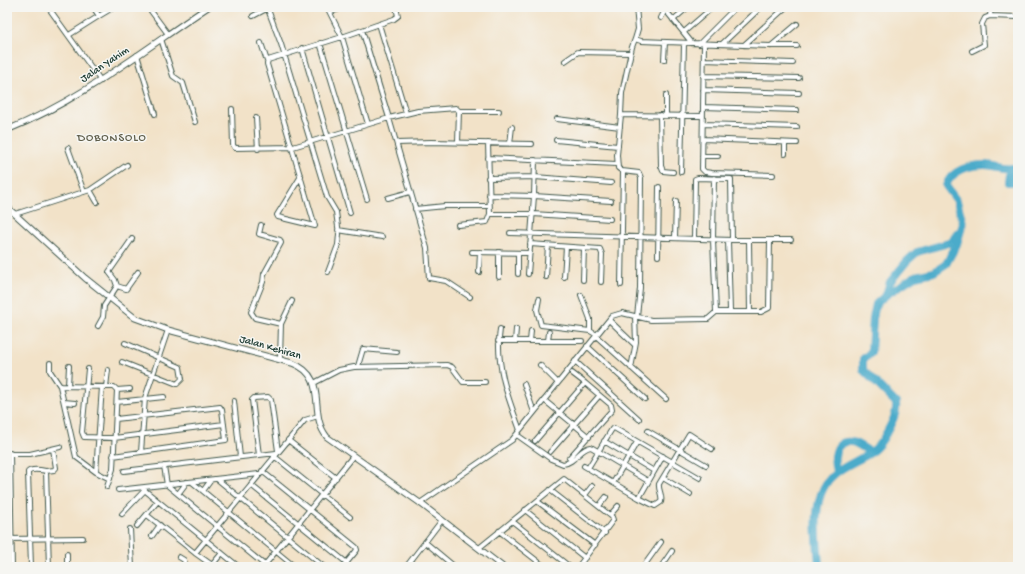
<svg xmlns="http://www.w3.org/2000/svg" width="1025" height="574" font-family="'Gochi Hand',sans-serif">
<rect width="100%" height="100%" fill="#f6f6f2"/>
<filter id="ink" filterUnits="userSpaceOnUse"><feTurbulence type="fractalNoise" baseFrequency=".025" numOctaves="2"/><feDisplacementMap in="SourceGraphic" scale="8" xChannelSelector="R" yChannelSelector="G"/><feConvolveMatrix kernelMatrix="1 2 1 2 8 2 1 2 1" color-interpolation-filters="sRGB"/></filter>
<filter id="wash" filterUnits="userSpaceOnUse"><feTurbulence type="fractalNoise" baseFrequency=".012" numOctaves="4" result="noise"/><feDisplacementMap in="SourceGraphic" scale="16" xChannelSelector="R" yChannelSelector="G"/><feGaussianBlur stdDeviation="0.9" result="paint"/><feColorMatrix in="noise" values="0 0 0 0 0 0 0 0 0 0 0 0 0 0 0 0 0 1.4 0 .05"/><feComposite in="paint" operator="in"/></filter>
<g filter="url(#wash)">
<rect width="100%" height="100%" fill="#f2e2c8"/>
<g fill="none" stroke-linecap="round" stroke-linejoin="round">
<!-- river -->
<path stroke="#4babca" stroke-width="8" d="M886 295 890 282 907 261 917 252 952 242 957 233
M836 471C833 460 834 440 851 442 857 442 865 450 871 452
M819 567C818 543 813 517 821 494 829 470 851 465 870 453 880 446 885 436 890 426 894 418 897 412 896 403L863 370V359L871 352 873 318 876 304 886 295 915 276 934 272 946 264 957 244 963 223 957 201 946 186C951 170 970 165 985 165 995 165 1003 170 1013 168L1015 171 1009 175 1008 182H1012L1018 179"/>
</g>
</g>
<g filter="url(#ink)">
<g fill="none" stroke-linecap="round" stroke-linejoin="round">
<defs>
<path id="minor" d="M48 7 101 81
M148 7 168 34
M267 7 281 44 327 197 336 212 339 234 338 245 328 272
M327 7 342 37 394 19 398 16 396 7
M636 7 638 29 635 39 641 41 771 46H797
M663 7 692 43
M751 7 755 12
M331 12 345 7
M99 16 114 7
M253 16 268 8
M990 16 991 7
M661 18 665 10
M673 20 688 7
M379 24 406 113
M684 32 713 7
M69 35 99 16 93 7
M161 39 173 76 183 83 195 122
M635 39 632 47 622 93 621 115 703 116
M261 43 267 61
M320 43 367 199
M699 44 736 7
M704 44 702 169 705 172 712 173 773 175
M722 44 761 7
M744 45 786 7
M771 46 797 24
M302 48 350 213
M972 51 984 45 982 24 985 18 990 16 1018 17
M137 55 155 114
M664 60 665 42
M704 60 793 63
M565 61 578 52 630 53
M703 76 799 78
M703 90 799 93
M703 107 797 110
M232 109 233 145 235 148 293 147 389 118 362 30
M459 111H499
M621 115 617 155 618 168 622 171 639 173 641 178 640 288 637 316
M660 115 661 166 663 171 673 172
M666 115V95
M256 118 258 149
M557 119 620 127
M703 124 797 127
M703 139 797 143
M556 140 618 146
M458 142 459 111 456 108 418 111 389 118 427 248 429 278 446 281 470 297
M397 143 431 142 532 144
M488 143 490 214H533L610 219
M510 144 512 127
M68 148 84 192
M785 154V143
M702 156H718
M488 158 617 164
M681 172 684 43
M301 176 277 215 278 217 315 226 267 64 268 60 342 37 368 124
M488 178 535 177 611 183
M90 190 97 202
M489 195 534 196 611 201
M388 198 410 192
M415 209 445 206H489
M15 214 90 190 127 165
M261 225 259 234 280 240 281 243 264 274 263 282 251 312 255 318 281 324
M458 225 487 222 490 214
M338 230 382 237
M510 233 732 240 731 179 698 178 695 179 694 239
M675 238 676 201
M728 240 730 311
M732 240H791
M749 240 750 312
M530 244 600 249 602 254 601 282
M472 252 530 253
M658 256 659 187
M479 272 480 252
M518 274V253
M528 274 534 196 535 160
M499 277V252
M546 277 548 246
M564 277 566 247
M583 280 584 248
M621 285 623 172
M117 286 126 289 138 272
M581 295 590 319V331
M539 299 537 310 541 325 590 331 597 335
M716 312H761L769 308 770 240
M609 320 635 345
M98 326 103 317 104 306 117 286 115 280 109 272 132 239
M500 329C495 364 508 398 520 430
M596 336 666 399
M498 341H582
M515 341 516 329
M530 341 531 331
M548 341 549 332
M587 346 645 399
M280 359 281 324 292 301
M575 361 639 419
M122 362 177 384 182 379 180 367 125 343
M50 363V371L60 386 76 457 96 472 110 479
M540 365 558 383
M358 366 363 349 397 352
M631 368 636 342 635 316
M88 369 82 432 84 437 114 438 224 424
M314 383 339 370 354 367 447 365 452 367 463 382H485
M524 384 534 412
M60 386 114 387 117 390 130 389
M68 386 69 366
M106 387 108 370
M544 400 589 437
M234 401 240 457
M64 402 75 403
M117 402 164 397
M648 431 706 465
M517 435 551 459 563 464C575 463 580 448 591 447L648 481
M288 440 336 478
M535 441 585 383 572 373
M604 441 654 471
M141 452 145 398 168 330
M550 452 599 396
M10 453 12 567
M7 454H30L60 447
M259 455 252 400 254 398 268 397 271 400 278 451
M113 456 226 440 222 410 220 407 116 419
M274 456 350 517
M569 458 612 410 611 405 585 383
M164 466 167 485 267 567
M584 466 639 498 663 456
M588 468 612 429 614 428 700 478
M46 471 54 470 56 468 53 449
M124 471 276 453
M262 471 356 547 357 550 343 567
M96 472 102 387
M663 478 690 494
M217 479 324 567
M192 482 295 567
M613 483 637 442
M251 485 347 563
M107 487 113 469 117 390
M142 488 239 567
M118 490 259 474
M550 490 605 533
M203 491 211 480
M178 494 187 482
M585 495 592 486
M639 498 655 506 661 502C663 495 658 491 659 484L689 434 712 449
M537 501 595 545
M420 503 512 440 612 316 622 313 651 320 708 319 716 312 713 240 714 178
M599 506 606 497
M525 510 585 558
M122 514 145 490
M147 515 195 553 305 420 318 416
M610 515 618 506
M512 521 570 567
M137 526 158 501
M130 529 132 567
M499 531 545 567
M152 536 160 525
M7 539 83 538
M425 542 455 567
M479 548 564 479 612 517 613 520 578 567
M195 553 212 565 222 553
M67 554V567
M179 557 184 560 186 567
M264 566 353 456
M31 567 28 472C32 468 41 470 46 471L49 567
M406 567 442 520
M643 567 661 542
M661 567 672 551"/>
<path id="tertiary" d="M7 130C81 100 142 51 208 7
M7 207 85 278 135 318 168 330 292 363C330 377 307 413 327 437L420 503 503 567"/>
</defs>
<!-- minor casing -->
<use href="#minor" stroke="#3f564a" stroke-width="6"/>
<!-- tertiary casing -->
<use href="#tertiary" stroke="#3f564a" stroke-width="7"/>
<!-- minor -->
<use href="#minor" stroke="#fff" stroke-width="4"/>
<!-- tertiary -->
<use href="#tertiary" stroke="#fff" stroke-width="5"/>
</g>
</g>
<g text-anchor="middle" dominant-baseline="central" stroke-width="3" stroke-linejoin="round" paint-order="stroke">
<!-- street labels -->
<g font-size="11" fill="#1f3d34" stroke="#f6f6f2">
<text transform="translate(105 65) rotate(-34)">Jalan Yahim</text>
<text transform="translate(270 348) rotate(16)">Jalan Kehiran</text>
</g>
<!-- neighbourhood labels -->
<g font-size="12" letter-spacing="1" fill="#5f5e4b" stroke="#f6f6f2">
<text x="112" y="139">DOBONSOLO</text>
</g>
</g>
<!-- margin -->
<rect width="1025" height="574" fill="none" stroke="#f6f6f2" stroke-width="24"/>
</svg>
